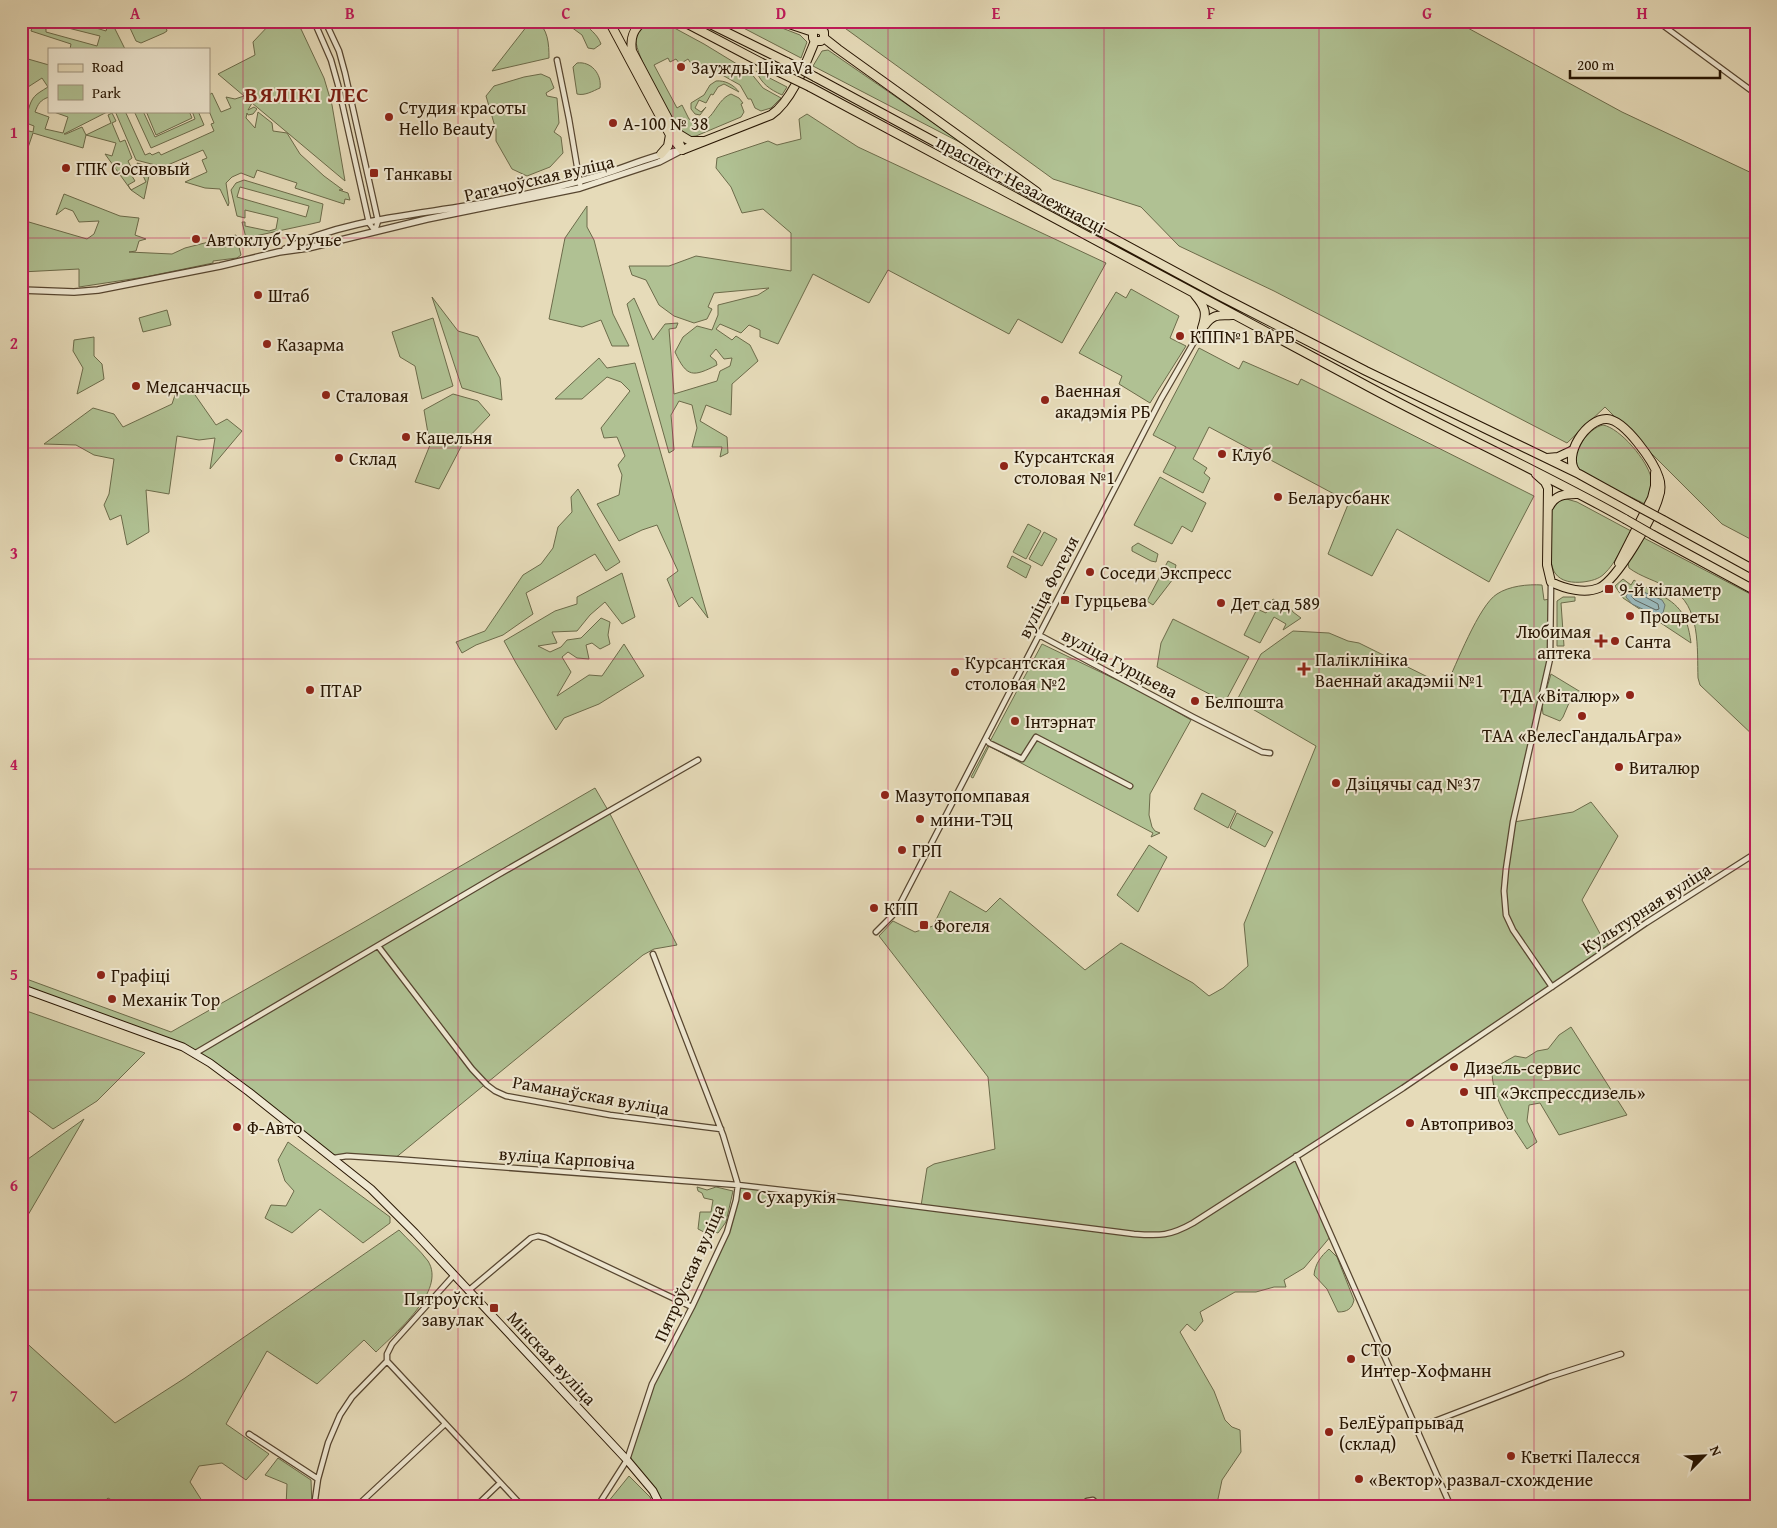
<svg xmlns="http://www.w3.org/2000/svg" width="1777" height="1528" font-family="'Gentium Book Plus',serif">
<rect width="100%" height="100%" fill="#e6dbb9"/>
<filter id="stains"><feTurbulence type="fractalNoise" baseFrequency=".004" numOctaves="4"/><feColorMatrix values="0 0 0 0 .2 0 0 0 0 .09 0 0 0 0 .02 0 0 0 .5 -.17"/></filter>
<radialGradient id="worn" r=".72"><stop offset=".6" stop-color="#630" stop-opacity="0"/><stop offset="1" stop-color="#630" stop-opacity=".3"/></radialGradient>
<!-- green -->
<path fill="#b0c193" stroke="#6c6b4a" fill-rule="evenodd" d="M34 21H39L38 26 46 29V32L97 46 100 36 48 23 49 21H73L106 31 109 21H111L125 49H70L71 44 31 31Z
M138 21H160L165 23 167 31 164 33 141 43 136 41 130 28 132 24Z
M276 21H290L301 29 324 78 332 105 345 181 252 103 248 110 254 107 257 109 253 114 248 115 247 113 246 118 255 128 258 112 272 123 273 131 287 133 300 154 324 176 343 190H339L348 193 350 200 345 199 344 204 295 188 297 183 257 170 254 178 241 173 232 177 226 183 229 203 228 206 220 189 205 188 185 182 207 172 202 160 207 158 203 150 163 167 136 160 115 111H125L145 155 150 153 152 155 159 152 161 155 214 131 211 124 214 123 209 111V95L212 93 221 112 231 108 226 97 235 99 244 96 218 74 255 55 253 42 271 23Z
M536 21C548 28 549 44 549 58L492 71 527 26Z
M583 21C589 30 597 33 601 44L594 49 588 48 582 35 567 24 560 22Z
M730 21H764L800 35 807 42 801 58Z
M843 21H1455L1622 112 1756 175V542L1722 524 1605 407 1567 443 1274 291 1179 246 1141 207 1053 179 842 26Z
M654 22 667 24 704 44 750 72 763 88 781 98 771 108 761 111 755 108 751 99H748L740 85 708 67 696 71 688 59 680 64 676 59 670 62 668 58 654 65 677 108 682 105 689 119C713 131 713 101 731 94L739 98 743 103 741 104 744 112 741 117 696 136 688 137 680 128 678 129C669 112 635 55 636 40 637 30 644 25 654 22Z
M828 50 967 146 813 66 822 51Z
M21 57 49 65V97C40 100 38 104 35 112L49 117 45 129 63 133 68 117 51 111H109L64 134H66L82 127 86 135 111 123 108 115 112 113 116 121 112 123 120 142 125 140 132 158 128 161 133 171 130 173 135 181 128 185 131 190 146 182 137 163 165 171 167 176 150 171 144 199 131 190 105 154 112 156 116 143 86 135 83 148 33 133 21 168V129L33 132 34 126 21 121V109L28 111C32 96 35 95 48 87L42 78 28 87 21 93Z
M577 63C591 61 602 74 600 88 593 91 585 96 577 94L573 67Z
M756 71 787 87 782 95C769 89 762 84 756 71Z
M541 74 550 78 554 88 546 93 547 96 557 98 559 123 554 132 561 137 563 153 550 167 527 176 512 169 496 141V130L486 96 494 86 524 77Z
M716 81C725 80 734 85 739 92L724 84 718 87 713 95 711 94 706 103 699 100 695 108 701 112 706 107 700 115 695 114 691 109V103L704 95 710 85Z
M134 111H143L155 137 195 119 192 111H198L204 125 151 148Z
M146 111H189L192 118 156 135Z
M807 114 858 147 1106 263 1062 343 1018 319 1009 334 888 270 869 303 813 274 778 344 760 337V330L749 325 741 333 720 324 716 329 732 340 736 336 750 345 758 361 732 384 731 415 706 405 700 421 727 437 728 453 720 457 722 447H692L697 428 692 405 679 401 671 415 674 450 669 453 627 304 634 298 653 340 665 324 678 323 676 328 669 329 674 394 717 381 720 371 730 366 732 358 724 359 716 349 710 356 716 361 717 365C693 377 687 378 675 352L683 337 697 326 712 330 718 315V305L758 295 769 288 714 293 708 307 712 309 707 319 694 323 674 316 659 305 646 280 632 275 629 266H669L696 256 791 271V233L763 209 742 213 731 187 716 168 717 158 768 141 777 145 801 139 799 119Z
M244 180 323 204 320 222 246 238 242 222H245V226L269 231 276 229 278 218 245 210V218L237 216 231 190 236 183ZM240 187 309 206 306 217 237 197Z
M64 194 120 216 139 218 135 235 146 239 139 241 136 251 129 252 172 254 185 248 236 235 241 255 237 258 213 261V263L145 277 79 287V269L21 272 22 220 87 239 94 234 99 221 79 222 73 211 65 208 56 215Z
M587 206V227L594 240 613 314 629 346H612L601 320 582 327 549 319 565 238Z
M1131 289 1179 316 1170 338 1186 346 1150 403 1119 384 1122 376 1079 353 1116 292 1126 298Z
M432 297 458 331 478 337 500 378 502 400 462 388Z
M167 310 171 325 143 332 139 318Z
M433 318 453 386 422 399 415 366 400 357 392 332Z
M94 337V356L102 364 104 379 77 394 83 368 73 351 74 340Z
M1199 348 1239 369 1243 361 1298 385 1301 379 1534 496 1489 582 1397 529 1372 576 1328 554 1349 502 1209 427 1193 459 1207 468 1204 473 1210 478 1203 493 1163 472 1176 447 1153 435Z
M599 358 607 368 635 363 708 618 692 597 679 607 667 579 678 571 657 525 642 530 619 541 597 504 619 495 622 475 618 465 625 456 617 437 604 438 601 428 630 391 621 382 607 377 582 399H555Z
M176 392H193L216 425 227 419 242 431 210 469 215 438 199 440 177 436 169 494 146 490 149 532 127 545 121 515 110 520 104 505 109 494 114 459 94 455 76 445 44 444 93 408 114 414 123 427 172 404Z
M453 394 478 401 490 415 463 443 439 489 415 482 430 445 424 410Z
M1603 425C1620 428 1648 461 1651 478 1652 488 1649 496 1645 504L1578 471C1567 456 1588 428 1603 425Z
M1160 477 1206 503 1192 532 1182 526 1172 544 1134 525Z
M578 489 620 562 606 571 595 554 526 593 533 614 503 635 476 645 462 653 456 642 485 631 523 575 541 564 553 548 558 527 572 512 571 497Z
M1563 498 1577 502 1631 531C1623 545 1616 563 1604 574 1599 579 1591 581 1583 582 1573 583 1561 582 1555 573 1548 564 1548 519 1552 508 1555 503 1558 501 1563 498Z
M1028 524 1041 531 1026 559 1013 552Z
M1044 532 1057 539 1042 566 1029 559Z
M1642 537 1756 597V738L1700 685 1698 678C1697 649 1701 605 1671 589 1657 581 1641 577 1629 568L1628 563Z
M1138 543 1158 554 1156 562 1151 561 1132 551V547Z
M1012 556 1031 566 1026 578 1007 567Z
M1168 561 1176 565 1173 579 1153 605 1147 601Z
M622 573 635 617 622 624 605 602 590 615 577 631 552 632 557 643 538 646 550 652 561 647 567 640 581 638 601 618 610 622 608 635 610 644 600 649 592 643 586 645 589 659 577 658 568 652 562 657 571 672 557 696 589 675 602 676 624 644 644 676 599 704 564 718 556 730 516 663 504 641 555 611 577 604V597Z
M1623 579 1631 585 1634 580C1639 584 1645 587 1651 590 1678 603 1687 612 1691 643L1623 598 1615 586Z
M1542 585 1544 600 1550 599V659L1514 822 1573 812 1591 802 1618 836 1582 900 1605 943 1613 946 1505 1019 1296 1156 1331 1236 1304 1268 1284 1280 1286 1287H1274L1256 1292H1235L1200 1312 1203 1321 1195 1331 1187 1324 1180 1332 1214 1391 1225 1420 1232 1427 1240 1430 1241 1452 1222 1480 1218 1499 1214 1507H1100L1093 1500 1079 1507H661L627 1460 650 1390 727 1232 738 1185 921 1206 927 1168 934 1164 995 1149 988 1077 879 936 893 921 915 932 933 926 950 891 986 912 1000 898 1085 970 1121 943 1193 983 1209 996 1223 988 1248 966 1244 924 1316 746 1237 700 1261 654 1293 631 1329 633 1348 641 1359 643 1446 686C1456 665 1479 605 1497 594 1509 586 1528 584 1542 585Z
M1563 597H1575V601L1561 603 1564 646H1557V601Z
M1273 599 1291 609 1293 612 1301 618 1283 630 1286 624 1274 617 1260 643 1244 635 1257 609 1266 613Z
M1173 619 1249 657 1225 702 1157 667 1161 643Z
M1042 644 1142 692 1191 720 1150 794 1149 815 1152 827 1155 831 1160 833 1151 837 1153 833 989 746 973 778 971 777Z
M1551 674 1584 694 1572 696 1563 717 1560 721 1543 714 1542 705Z
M595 788 609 812 677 945 654 949 643 955 394 1159 334 1158 183 1047 21 988V977L171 1032 359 925Z
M1202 793 1236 811 1228 828 1194 809Z
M1237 813 1273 832 1265 847 1230 828Z
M1149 845 1167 857 1138 912 1117 895Z
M21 1009 145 1053 97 1101 53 1129 21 1105Z
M1571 1027 1627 1115 1559 1135 1540 1103 1529 1105 1527 1121 1537 1142 1527 1149C1512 1126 1491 1098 1492 1069L1515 1056 1526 1058 1537 1051 1548 1049 1559 1035Z
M84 1119 21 1227V1164Z
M288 1142 390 1217V1223L363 1243 320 1209 292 1233 265 1218 271 1205 286 1206 294 1191 285 1181 278 1160Z
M697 1187 707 1190 716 1187 733 1191 726 1222 718 1233 715 1232 708 1234 698 1229 700 1212H711L713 1200 704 1198 702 1193 698 1191Z
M399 1230C408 1240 420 1250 428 1261 447 1291 394 1334 376 1352L364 1340 317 1384 267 1351 226 1424 269 1454 246 1480 222 1463 199 1466 190 1482 206 1507H124L108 1498 98 1507H63L55 1500 48 1507H21V1338L115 1423 185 1378Z
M1329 1249 1337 1257 1354 1300C1352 1309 1347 1312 1338 1312L1327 1289 1314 1275C1315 1264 1321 1256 1329 1249Z
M278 1458 311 1480 312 1507H286L287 1484 265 1475Z
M629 1476 650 1497 654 1507H601L604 1502H608Z"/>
<!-- water -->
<path fill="#9ab8ba" stroke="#6c7770" d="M1637 589 1662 600 1665 605 1663 613 1659 615H1655L1632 604 1626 597 1628 591Z"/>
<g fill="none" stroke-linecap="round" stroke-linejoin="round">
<!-- shore -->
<path stroke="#60665e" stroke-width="1" d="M1634 594H1640L1658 604 1659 609 1656 610 1635 600 1632 597Z"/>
<defs>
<path id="minor" d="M314 21 331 60 338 85 369 223 375 231
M325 21 339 51 345 73 378 221 375 231
M1657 21 1756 94
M557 60 569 119 580 184
M1551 582 1550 659 1513 822 1506 869 1504 891 1506 915 1513 930 1552 987
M1039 635 1193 717 1262 752 1270 753
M986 739 989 743 1022 759 1036 737 1130 786
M876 932 892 916 899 906 1161 399 1202 328
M378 946 472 1069 487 1085 495 1091 506 1096 610 1115 721 1129
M194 1054 496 876 698 760
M1296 1156 1451 1507
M334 1158 347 1156 394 1159 738 1185 851 1198 1134 1234C1160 1236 1170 1236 1193 1223L1403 1088 1646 923 1756 853
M468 1291 531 1238 538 1236 546 1238 692 1307
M387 1361 523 1507
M387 1361V1354L392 1344 454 1275
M1414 1427 1435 1421 1549 1377 1621 1354
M249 1434 318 1479
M102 1507 103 1506
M314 1507 318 1479 328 1443 340 1415 352 1397 387 1361
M356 1507 445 1424
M475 1507 500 1483
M597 1507 627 1460 652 1384 692 1307 727 1232 736 1200 738 1185 723 1135 653 954
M1079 1507 1087 1501 1093 1500 1100 1507"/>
<path id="tertiary" d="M285 249C349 217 425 215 495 201 529 194 564 186 598 176 625 168 650 156 677 151
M21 290 74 292 98 290 220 266 279 252 308 248 427 219 580 188 659 162 682 150"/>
<path id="secondary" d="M21 988 183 1047 210 1063 249 1092 371 1189 415 1233 627 1460 653 1491 661 1507"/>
<path id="primary" d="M819 29 821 21
M682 150 771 115C792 101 806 63 815 41"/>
<path id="trunk" d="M609 21 670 135 682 150
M644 21C633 29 630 38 632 51L675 132 680 145
M682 21 781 73
M704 21 787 62
M780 21 813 32 817 29 824 32V38L838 49 1037 192
M813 32V38L815 41H821L824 38
M815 77 1220 296 1366 371 1579 474 1637 506
M810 87C992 185 1175 283 1358 381 1446 429 1538 470 1625 519
M677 133 690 141H702
M661 154 668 146 670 135
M1195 295C1206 308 1207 313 1202 328
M1205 325C1214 313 1219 316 1232 315
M1547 458 1558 457 1573 450
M1536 474 1545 482 1548 488 1547 565 1551 582C1565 589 1585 594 1599 588 1617 580 1654 516 1659 496 1661 491 1661 483 1659 478 1654 462 1625 420 1607 419 1587 418 1562 455 1576 472
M1549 507C1555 495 1564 494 1576 494
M1663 520 1756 571
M1653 535 1756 591
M1619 563 1652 498 1655 486V473"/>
</defs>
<!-- minor casing -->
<use href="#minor" stroke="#574630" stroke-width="7"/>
<!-- tertiary casing -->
<use href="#tertiary" stroke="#574630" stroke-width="8"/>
<!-- secondary casing -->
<use href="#secondary" stroke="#271502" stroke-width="9"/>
<!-- primary casing -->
<use href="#primary" stroke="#271502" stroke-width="10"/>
<!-- trunk casing -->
<use href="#trunk" stroke="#271502" stroke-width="10"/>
<!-- minor -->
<use href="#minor" stroke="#efe8d2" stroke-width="4.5"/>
<!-- tertiary -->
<use href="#tertiary" stroke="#efe8d2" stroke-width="5.5"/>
<!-- secondary -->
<use href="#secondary" stroke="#efe8d2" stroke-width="7"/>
<!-- primary -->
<use href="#primary" stroke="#e6dbb9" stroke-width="8"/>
<!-- trunk -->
<use href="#trunk" stroke="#e6dbb9" stroke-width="8"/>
<defs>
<path id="trunk-bridge" d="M787 62 815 77
M781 73 810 87
M1637 506 1663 520
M1625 519 1653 535"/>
</defs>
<!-- trunk-bridge casing -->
<use href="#trunk-bridge" stroke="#271502" stroke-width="10" stroke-linecap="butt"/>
<!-- trunk-bridge -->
<use href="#trunk-bridge" stroke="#e6dbb9" stroke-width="8"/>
</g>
<!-- grid -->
<path fill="none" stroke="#c2185b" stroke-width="1" stroke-opacity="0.55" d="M243 21V1507M458 21V1507M673 21V1507M888 21V1507M1104 21V1507M1319 21V1507M1534 21V1507M21 238H1756M21 448H1756M21 659H1756M21 869H1756M21 1080H1756M21 1290H1756"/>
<!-- markers -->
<g fill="#8f2418" stroke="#efe8d2" stroke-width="2">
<circle cx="681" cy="67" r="5"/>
<circle cx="389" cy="117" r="5"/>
<circle cx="613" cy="123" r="5"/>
<circle cx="66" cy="168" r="5"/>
<rect x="369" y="168" width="10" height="10" rx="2.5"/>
<circle cx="196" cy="239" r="5"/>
<circle cx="258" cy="295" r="5"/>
<circle cx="1180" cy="336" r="5"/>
<circle cx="267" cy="344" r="5"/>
<circle cx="136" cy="386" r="5"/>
<circle cx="326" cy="395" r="5"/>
<circle cx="1045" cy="400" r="5"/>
<circle cx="406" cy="437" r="5"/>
<circle cx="1222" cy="454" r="5"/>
<circle cx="339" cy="458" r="5"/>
<circle cx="1004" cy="466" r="5"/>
<circle cx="1278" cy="497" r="5"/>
<circle cx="1090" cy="572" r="5"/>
<rect x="1604" y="584" width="10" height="10" rx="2.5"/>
<rect x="1060" y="595" width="10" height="10" rx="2.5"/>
<circle cx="1221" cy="603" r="5"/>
<circle cx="1630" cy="616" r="5"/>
<path d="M1598.5 633.5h5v5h5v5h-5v5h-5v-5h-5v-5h5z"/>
<circle cx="1615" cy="641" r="5"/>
<path d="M1301.5 661.5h5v5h5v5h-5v5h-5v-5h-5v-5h5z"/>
<circle cx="955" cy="672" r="5"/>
<circle cx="310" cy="690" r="5"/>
<circle cx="1630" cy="695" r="5"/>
<circle cx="1195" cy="701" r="5"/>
<circle cx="1582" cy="716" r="5"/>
<circle cx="1015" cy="721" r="5"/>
<circle cx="1619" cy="767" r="5"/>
<circle cx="1336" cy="783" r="5"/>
<circle cx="885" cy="795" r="5"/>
<circle cx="920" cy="819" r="5"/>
<circle cx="902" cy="850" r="5"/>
<circle cx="874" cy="908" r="5"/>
<rect x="919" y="920" width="10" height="10" rx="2.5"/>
<circle cx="101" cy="975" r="5"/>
<circle cx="112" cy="999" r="5"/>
<circle cx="1454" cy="1067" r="5"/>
<circle cx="1464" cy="1092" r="5"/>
<circle cx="1410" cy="1123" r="5"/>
<circle cx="237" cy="1127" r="5"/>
<circle cx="747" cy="1196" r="5"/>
<rect x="489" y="1303" width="10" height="10" rx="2.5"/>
<circle cx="1351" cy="1359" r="5"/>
<circle cx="1329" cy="1432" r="5"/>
<circle cx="1511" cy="1456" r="5"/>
<circle cx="1359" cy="1479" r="5"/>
</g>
<g text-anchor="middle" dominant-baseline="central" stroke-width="4" stroke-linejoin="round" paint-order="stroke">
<!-- poi labels -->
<g font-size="18" fill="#271502" stroke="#efe8d2" text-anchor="start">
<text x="691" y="67">Заужды ЦікаVа</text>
<text x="399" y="107">Студия красоты<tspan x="399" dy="21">Hello Beauty</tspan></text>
<text x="623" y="123">А-100 № 38</text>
<text x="76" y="168">ГПК Сосновый</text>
<text x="384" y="173">Танкавы</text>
<text x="206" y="239">Автоклуб Уручье</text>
<text x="268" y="295">Штаб</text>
<text x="1190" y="336">КПП№1 ВАРБ</text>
<text x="277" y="344">Казарма</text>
<text x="146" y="386">Медсанчасць</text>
<text x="1055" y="390">Ваенная<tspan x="1055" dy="21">акадэмія РБ</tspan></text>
<text x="336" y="395">Сталовая</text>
<text x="416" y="437">Кацельня</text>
<text x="1232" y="454">Клуб</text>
<text x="1014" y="456">Курсантская<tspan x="1014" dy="21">столовая №1</tspan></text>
<text x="349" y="458">Склад</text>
<text x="1288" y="497">Беларусбанк</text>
<text x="1100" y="572">Соседи Экспресс</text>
<text x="1619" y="589">9-й кіламетр</text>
<text x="1075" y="600">Гурцьева</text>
<text x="1231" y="603">Дет сад 589</text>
<text x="1640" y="616">Процветы</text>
<text x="1591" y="631" text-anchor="end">Любимая<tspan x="1591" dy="21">аптека</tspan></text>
<text x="1625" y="641">Санта</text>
<text x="1315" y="659">Паліклініка<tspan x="1315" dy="21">Ваеннай акадэміі №1</tspan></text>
<text x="965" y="662">Курсантская<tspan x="965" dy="21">столовая №2</tspan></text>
<text x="320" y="690">ПТАР</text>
<text x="1620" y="695" text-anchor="end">ТДА «Віталюр»</text>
<text x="1205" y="701">Белпошта</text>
<text x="1025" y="721">Інтэрнат</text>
<text x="1582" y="735" text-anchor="middle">ТАА «ВелесГандальАгра»</text>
<text x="1629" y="767">Виталюр</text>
<text x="1346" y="783">Дзіцячы сад №37</text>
<text x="895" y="795">Мазутопомпавая</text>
<text x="930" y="819">мини-ТЭЦ</text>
<text x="912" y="850">ГРП</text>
<text x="884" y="908">КПП</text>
<text x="934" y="925">Фогеля</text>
<text x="111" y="975">Графіці</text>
<text x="122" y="999">Механік Тор</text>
<text x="1464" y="1067">Дизель-сервис</text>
<text x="1474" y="1092">ЧП «Экспрессдизель»</text>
<text x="1420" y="1123">Автопривоз</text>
<text x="247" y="1127">Ф-Авто</text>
<text x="757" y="1196">Сухарукія</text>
<text x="484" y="1298" text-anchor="end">Пятроўскі<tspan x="484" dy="21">завулак</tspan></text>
<text x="1361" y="1349">СТО<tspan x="1361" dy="21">Интер-Хофманн</tspan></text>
<text x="1339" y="1422">БелЕўрапрывад<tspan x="1339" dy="21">(склад)</tspan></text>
<text x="1521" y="1456">Кветкі Палесся</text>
<text x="1369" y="1479">«Вектор» развал-схождение</text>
</g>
<!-- street labels -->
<g font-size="18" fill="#271502" stroke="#efe8d2">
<text transform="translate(539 178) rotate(-13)">Рагачоўская вуліца</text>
<text transform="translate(1021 184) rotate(28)">праспект Незалежнасці</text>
<text transform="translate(1048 587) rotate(-63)">вуліца Фогеля</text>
<text transform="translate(1120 663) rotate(28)">вуліца Гурцьева</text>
<text transform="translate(1646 908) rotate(-33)">Культурная вуліца</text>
<text transform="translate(591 1095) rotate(10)">Раманаўская вуліца</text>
<text transform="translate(567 1158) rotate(4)">вуліца Карповіча</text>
<text transform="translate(689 1273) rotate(-66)">Пятроўская вуліца</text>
<text transform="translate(552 1358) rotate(47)">Мінская вуліца</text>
</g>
<!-- district labels -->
<g font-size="22" font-weight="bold" letter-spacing="1" fill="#7a1f14" stroke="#efe8d2">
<text x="307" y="94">ВЯЛІКІ ЛЕС</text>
</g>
</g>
<!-- margin -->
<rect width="1777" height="1528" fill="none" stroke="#e6dbb9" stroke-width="55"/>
<!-- legend -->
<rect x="48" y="48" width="162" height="65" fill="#efe8d2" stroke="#9f947f"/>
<rect x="58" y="64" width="25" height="8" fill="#e6dbb9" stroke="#9f947f"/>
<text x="92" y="72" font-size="15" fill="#271502">Road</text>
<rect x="58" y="85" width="25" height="15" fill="#b0c193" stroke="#9f947f"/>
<text x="92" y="98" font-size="15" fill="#271502">Park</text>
<!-- north arrow -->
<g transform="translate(1704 1456) rotate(66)" stroke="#efe8d2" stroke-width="4" paint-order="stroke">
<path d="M0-4L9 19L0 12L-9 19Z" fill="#271502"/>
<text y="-8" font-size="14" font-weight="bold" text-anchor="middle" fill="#271502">N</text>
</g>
<!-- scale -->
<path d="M1570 70v8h150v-8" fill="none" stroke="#271502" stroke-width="2.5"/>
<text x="1577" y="70" font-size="15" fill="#271502" stroke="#efe8d2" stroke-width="4" paint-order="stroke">200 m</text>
<rect x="28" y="28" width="1722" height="1472" fill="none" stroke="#c2185b" stroke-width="2"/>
<g font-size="16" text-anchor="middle" font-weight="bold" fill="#c2185b">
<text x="135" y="19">A</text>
<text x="350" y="19">B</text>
<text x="566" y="19">C</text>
<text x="781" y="19">D</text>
<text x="996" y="19">E</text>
<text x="1211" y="19">F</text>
<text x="1427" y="19">G</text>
<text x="1642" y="19">H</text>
<text x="14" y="138">1</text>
<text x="14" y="349">2</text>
<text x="14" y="559">3</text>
<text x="14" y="770">4</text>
<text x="14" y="980">5</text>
<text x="14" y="1191">6</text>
<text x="14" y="1401">7</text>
</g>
<rect width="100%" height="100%" filter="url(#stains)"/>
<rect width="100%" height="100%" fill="url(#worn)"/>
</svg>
